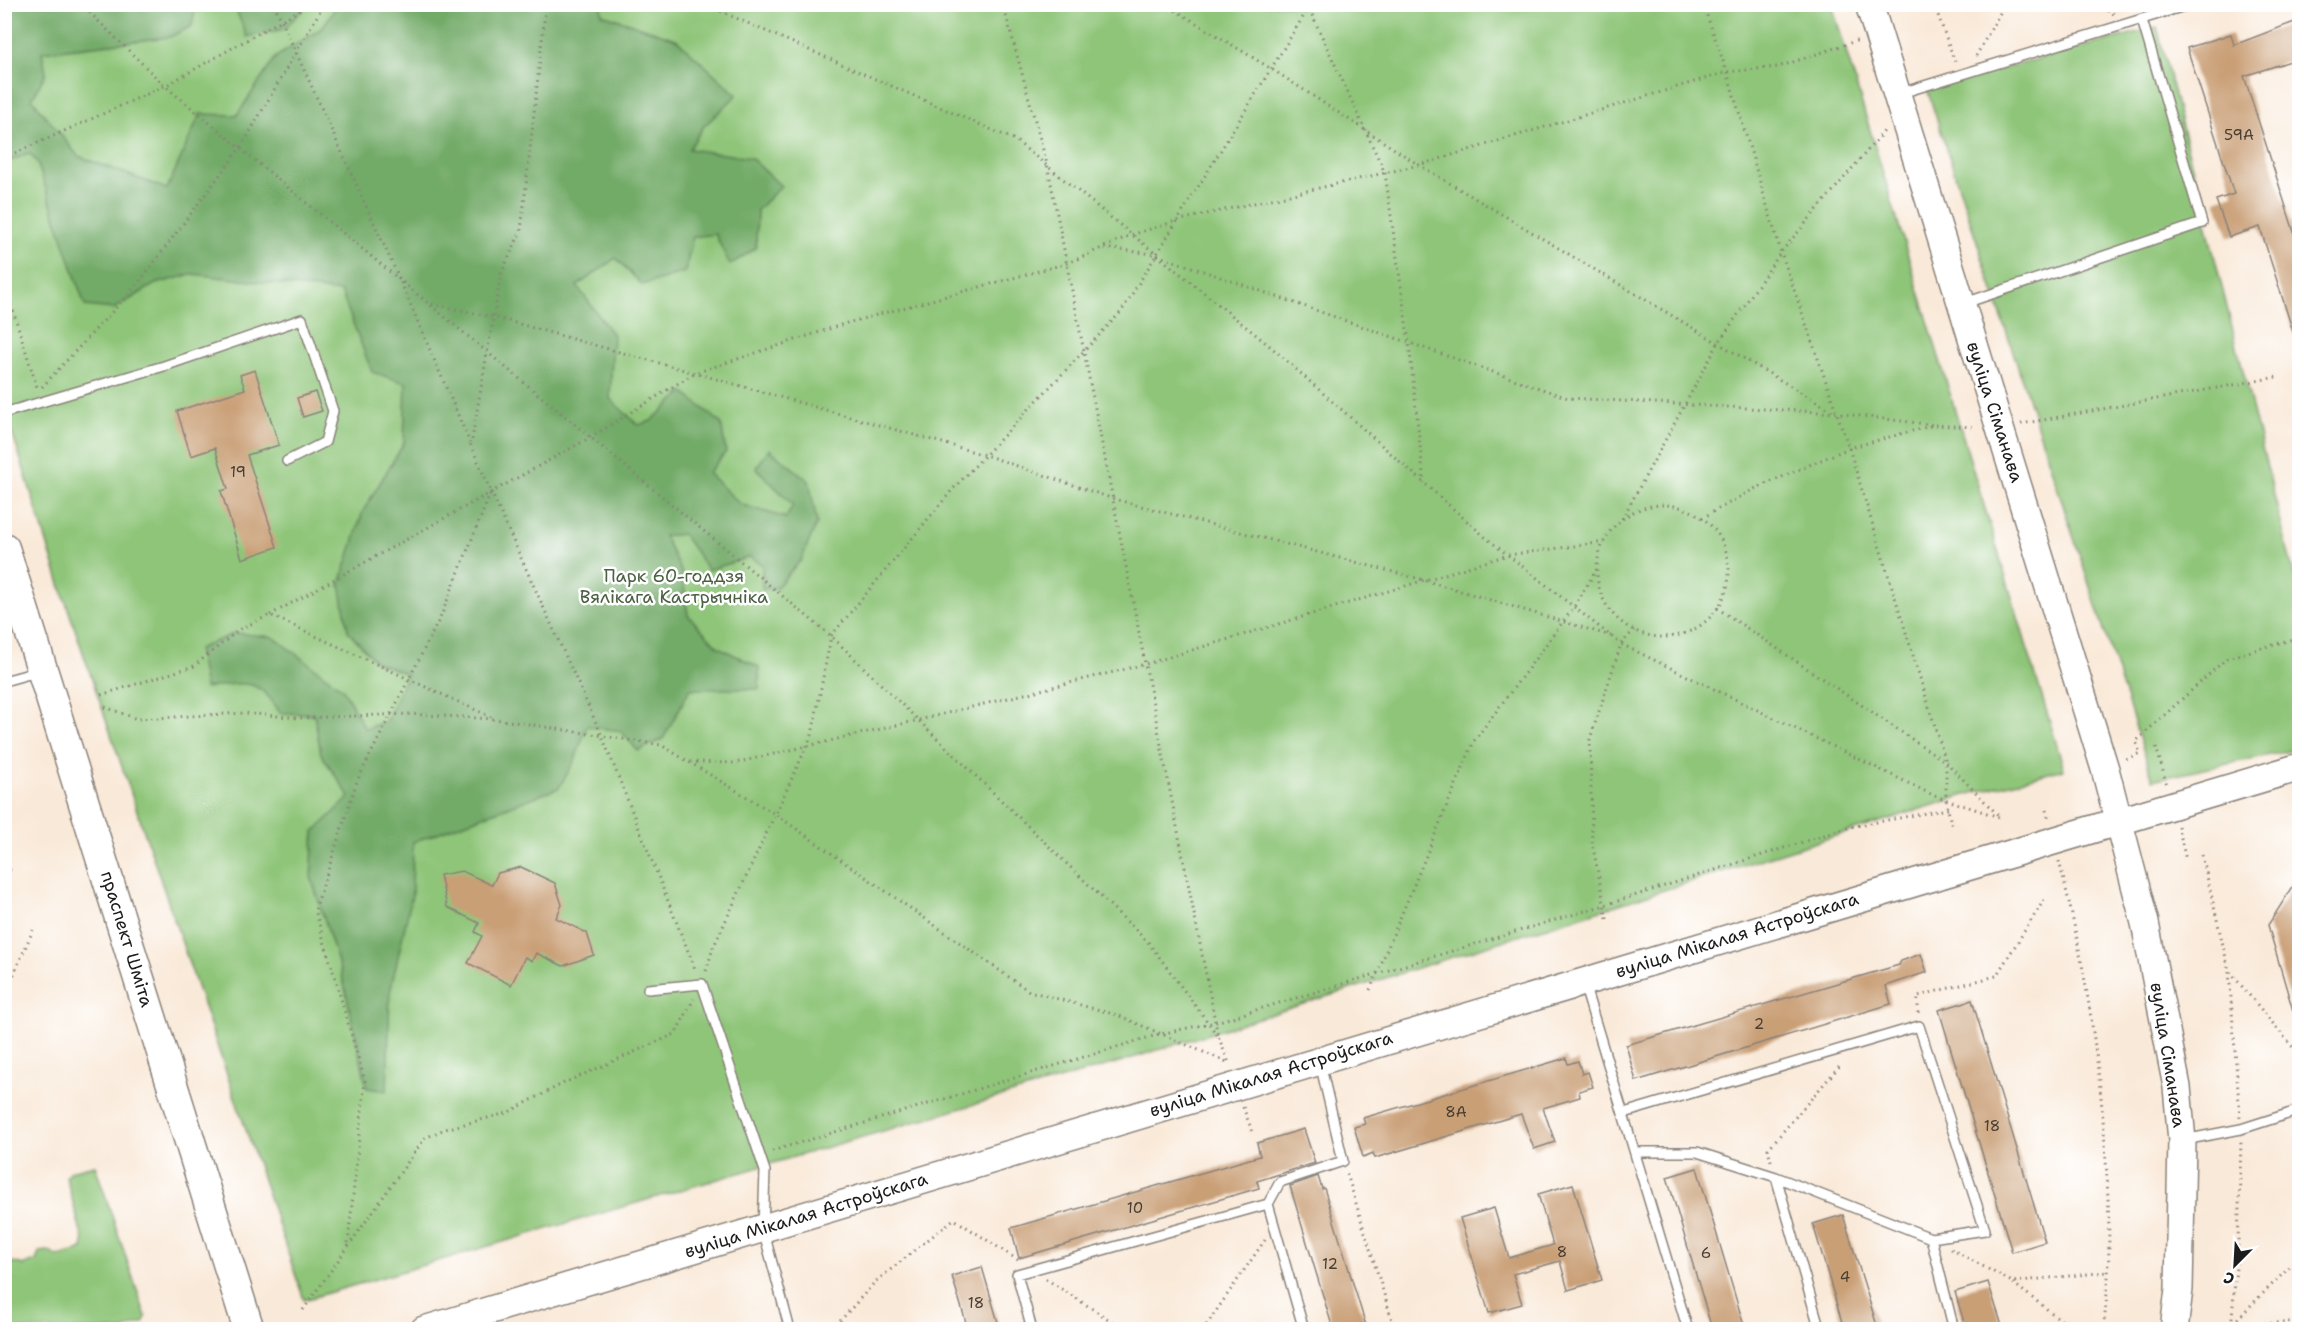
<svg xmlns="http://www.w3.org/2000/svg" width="2304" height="1334" font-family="'Shantell Sans',sans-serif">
<rect width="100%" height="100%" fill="#fff"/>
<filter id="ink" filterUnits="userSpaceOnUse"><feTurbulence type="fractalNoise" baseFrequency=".0167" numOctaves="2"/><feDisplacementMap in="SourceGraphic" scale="12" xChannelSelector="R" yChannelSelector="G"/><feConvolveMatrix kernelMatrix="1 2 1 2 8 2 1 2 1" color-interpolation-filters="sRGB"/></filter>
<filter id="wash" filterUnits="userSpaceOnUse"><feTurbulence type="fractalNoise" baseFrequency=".008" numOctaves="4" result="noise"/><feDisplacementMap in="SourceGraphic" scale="24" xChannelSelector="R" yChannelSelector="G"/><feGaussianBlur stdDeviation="1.35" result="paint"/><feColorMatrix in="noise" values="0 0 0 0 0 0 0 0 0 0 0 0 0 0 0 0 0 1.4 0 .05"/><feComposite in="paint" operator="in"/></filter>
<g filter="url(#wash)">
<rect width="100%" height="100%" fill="#f9e9d8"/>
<!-- green -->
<path fill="#8ec578" stroke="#55704a" stroke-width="1.5" d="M4 5H1832L2064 769 1965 795 1123 1061 304 1300 64 597 5 410Z
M2157 27 2299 595V749L2153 780 1927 89Z
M95 1165 146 1317 143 1323 123 1330 5 1329V1260L24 1265 36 1261 39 1252 49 1251 57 1257 83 1249V1239L66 1177 70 1171Z"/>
<!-- forest -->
<path fill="#72aa68" stroke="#476342" stroke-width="1.5" d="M601 4 602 14 676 39 737 95 703 127 689 149 751 158 781 186 757 210 756 248 730 265 715 234 693 237 685 272 642 285 616 258 577 286 613 335 610 399 638 425 651 421 683 392 721 423 726 452 708 473 740 504 786 518 793 505 756 468 769 449 809 481 817 523 801 560 776 588 762 589V565L750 557 708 570 683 534 664 536 682 573 688 615 718 647 759 667V689H690L663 739 638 751 621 731 587 726 575 760 559 788 413 842 412 895 390 992 387 1091 367 1088 342 975 311 877 314 832 350 797 321 754 314 714 280 713C258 675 244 683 205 688L198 649 235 633 273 637 343 689 365 729 386 721 407 674 376 662 348 631 340 584 363 511 404 443 406 383 372 372 341 292 193 274 155 284 114 309 85 306 37 162 29 153 5 163V5H196L192 26 170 37 42 52 46 73 32 99 78 156 167 189 200 114 237 115 276 57 322 28 337 5Z
M234 5H307L284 29 247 37Z"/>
<g id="blocks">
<!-- building -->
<path fill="#c99f76" d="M2297 21 2300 58 2244 76 2296 238 2300 237V341H2296L2260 227 2229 237 2216 200 2234 194 2187 48 2231 34 2234 45Z
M255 370 279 445 247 455 277 547 242 559 221 491 228 489 215 448 191 456 177 411 245 389 240 375Z
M315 392 322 411 303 417 297 398Z
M521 867 555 883 562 905 556 918 587 933 594 955 563 966 536 953 532 961 525 957 511 985 468 963 482 936 475 932 479 923 447 907 440 875 462 871 492 885 498 873Z
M2300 875V1020L2296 1021 2268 925Z
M1921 954 1927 972 1886 986 1891 1004 1636 1081 1626 1045 1899 965 1901 961Z
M1972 1000 2045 1242 2012 1252 1939 1010Z
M1566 1058 1568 1064 1578 1061 1582 1074 1588 1072 1593 1087 1579 1091 1580 1097 1543 1108 1555 1142 1534 1149 1521 1114 1375 1158 1373 1153 1363 1157 1354 1127 1365 1124 1363 1118Z
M1304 1129 1315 1163 1257 1181 1259 1188 1019 1258 1011 1228 1260 1156 1257 1143Z
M1697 1168 1745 1329H1712L1667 1177Z
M1318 1176 1322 1189 1324 1188 1367 1329H1333L1290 1186Z
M1573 1184 1602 1280 1568 1290 1560 1261 1513 1274 1522 1304 1489 1313 1460 1218 1494 1208 1509 1258 1553 1245 1538 1194Z
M1843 1215 1878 1329H1844L1813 1224Z
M982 1267 1000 1329H968L952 1276Z
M1988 1282 2003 1329H1966L1955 1292Z"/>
</g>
</g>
<g filter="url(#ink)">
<use href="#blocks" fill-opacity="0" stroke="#8a827a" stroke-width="1.5"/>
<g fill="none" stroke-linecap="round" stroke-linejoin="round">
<defs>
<path id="service" d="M1898 94 2191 4
M1965 303 2202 223 2142 20
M4 413 164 366 302 319 333 411 325 442 287 461
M4 681 40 671
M1584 984 1688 1330
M648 989 702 984 765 1171 763 1229 790 1330
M1624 1113 1919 1026 1985 1230 1931 1238
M2184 1140 2241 1129 2300 1110
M1636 1152H1697L1776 1177 1820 1330
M1776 1177 1931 1238 1954 1330
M1268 1204 1280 1182 1343 1161 1320 1063
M1032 1330 1017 1274 1268 1204 1304 1330"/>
<path id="secondary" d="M1869 4 2105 769 2145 923 2177 1087 2182 1141 2179 1289 2174 1330
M424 1330 2300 767"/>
<path id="primary" d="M4 548 249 1330"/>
</defs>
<!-- service casing -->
<use href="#service" stroke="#8a827a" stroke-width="12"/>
<!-- secondary casing -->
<use href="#secondary" stroke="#8a827a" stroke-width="30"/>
<!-- primary casing -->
<use href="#primary" stroke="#8a827a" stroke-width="33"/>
<!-- path -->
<path stroke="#8a827a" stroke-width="3" stroke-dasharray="1.5 4.5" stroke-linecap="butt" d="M81 4 165 86 831 636 1148 942 1218 1036
M274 4 399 278 470 443
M704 4 1015 140 1271 347 1485 537 1621 644 1634 630
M1003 4 1048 168 1218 1036 1229 1063
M1165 4 1270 68 1419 165 1834 412
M1307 4 1385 173 1409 343 1424 483
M1703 4 1727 72 1781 252 1849 448 1946 762V800L1952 828
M1934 4 1955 62
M2097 4 2114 14
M1976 56 2005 4
M4 158 165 86 310 4
M1104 248 1154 254 1568 398 1836 413 1934 425
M4 282 38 390
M432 304 494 317 695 373 985 455 1114 499 1424 580 1611 636
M42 387 137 285 241 147 324 4
M2021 424 2277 377
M491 492 602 736 696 971
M1597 571a66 66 0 1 1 132 0a66 66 0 1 1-132 0Z
M1702 518 1756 488 1849 448 1934 425 1975 427
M1622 519 1719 342 1781 252 1885 130
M1717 608 1946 762 2000 817
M270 615 591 437 695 373 847 323 1068 263 1131 235 1176 221 1419 165 1727 72 1778 67 1859 40
M101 695 194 666 240 629 270 615 491 717
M105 707 137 719 244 713 300 718 408 714 495 719 661 745 775 814 1029 991 1117 1015 1229 1063
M2156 747 2167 785
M2126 759 2140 753 2136 741 2227 658 2300 637
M690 762 735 763 919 720 1146 664 1508 555 1604 542
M2046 810 2049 820
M2178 826 2186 860
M2202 855 2229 971 2240 1117
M2059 861C2083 954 2098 1048 2105 1144 2109 1206 2112 1267 2103 1330
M4 872 13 868
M1607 919 1592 842 1590 739 1621 644 1935 796 2002 818
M706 971 713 948 812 735 831 636 953 489 1121 312 1311 4
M2230 972 2300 1056
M1370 990 1474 741 1574 607 1597 569
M4 997 33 930
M1918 1013V996L1996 976 2046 897
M1243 1107 1252 1131
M772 1151 1160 1034 1216 1022 1605 905 1850 827 1948 809
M1771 1161 1768 1149 1842 1063
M1347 1174 1395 1330
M348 1243 365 1081 315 910 357 781 441 616 491 492 471 445 501 274 521 231 546 4
M1951 1249 2012 1282 2107 1272
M1046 1279 1125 1330
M2013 1283 2074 1330
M303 1310 425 1138 445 1129 507 1113 564 1083 675 1034 694 999
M2233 1323 2300 1257
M2234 1324 2300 1322
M832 1330 875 1282 954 1219 1018 1260
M1203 1330 1265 1240
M2231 1330 2238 1243 2241 1141"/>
<!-- service -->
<use href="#service" stroke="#fff" stroke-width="9"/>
<!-- secondary -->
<use href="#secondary" stroke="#fff" stroke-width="27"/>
<!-- primary -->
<use href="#primary" stroke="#fff" stroke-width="30"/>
</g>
</g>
<g text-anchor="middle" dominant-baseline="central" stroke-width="5" stroke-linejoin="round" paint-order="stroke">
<!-- number labels -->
<g font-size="15" fill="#473d32">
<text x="2239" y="135">59А</text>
<text x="238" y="472">19</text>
<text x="1759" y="1024">2</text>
<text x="1456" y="1112">8А</text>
<text x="1992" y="1126">18</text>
<text x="1135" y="1208">10</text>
<text x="1562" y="1252">8</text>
<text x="1706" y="1253">6</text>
<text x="1330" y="1264">12</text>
<text x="1845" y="1277">4</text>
<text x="976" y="1303">18</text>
</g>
<!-- street labels -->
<g font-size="18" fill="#1c1c1c" stroke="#fff">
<text transform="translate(1995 412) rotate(72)">вуліца Сіманава</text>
<text transform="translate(1737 935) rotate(-17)">вуліца Мікалая Астроўскага</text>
<text transform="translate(127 939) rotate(73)">праспект Шміта</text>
<text transform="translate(2168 1055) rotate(81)">вуліца Сіманава</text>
<text transform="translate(1271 1074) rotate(-17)">вуліца Мікалая Астроўскага</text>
<text transform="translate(806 1215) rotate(-17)">вуліца Мікалая Астроўскага</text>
</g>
<!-- park labels -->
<g font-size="18" fill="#4a6041" stroke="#fff">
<text x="674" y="576">Парк 60-годдзя<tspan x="674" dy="21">Вялікага Кастрычніка</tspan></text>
</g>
</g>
<!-- margin -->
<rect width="2304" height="1334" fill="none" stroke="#fff" stroke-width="24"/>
<!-- north arrow -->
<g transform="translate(2235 1265) rotate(204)" stroke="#ffffff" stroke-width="4.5" paint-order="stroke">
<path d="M0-4.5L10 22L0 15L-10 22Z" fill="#1c1c1c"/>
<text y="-9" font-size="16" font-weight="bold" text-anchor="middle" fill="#1c1c1c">С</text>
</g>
</svg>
